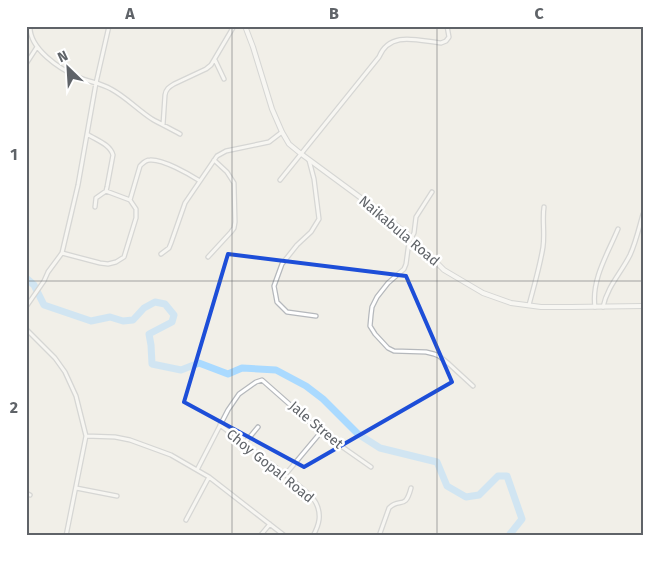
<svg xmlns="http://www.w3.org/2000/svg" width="669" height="562" font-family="'Fira Sans',sans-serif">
<rect width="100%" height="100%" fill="#f1efe8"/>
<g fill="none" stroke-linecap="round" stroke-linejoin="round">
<!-- stream -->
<path stroke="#aadaff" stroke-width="1" d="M26 280 27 278"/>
<!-- river -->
<path stroke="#aadaff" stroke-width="7" d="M26 278 34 285 44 305 91 321 110 317 123 321 133 320 144 308 155 302 165 304 174 315 172 322 149 334 151 345 152 364 181 370 199 363 228 374 242 368 276 370 306 386 323 399 358 434 380 448 437 462 447 486 466 497 479 495 498 476H507L522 519 510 534 512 536"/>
<defs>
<path id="minor" d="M30 26C29 49 60 69 78 77 89 82 101 83 111 89 126 97 138 110 152 119 161 124 171 129 180 134
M215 60 224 79
M26 64 37 47
M163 125 165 95C166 89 169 87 174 84L206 69 211 65 234 26
M87 134C96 140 110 144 113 155L107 187 106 191 96 198 95 207
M309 160 314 179 319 219 311 232 297 245 282 264 274 286 277 302 287 312 316 316
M280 180 379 57C390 30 419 41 441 43L446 41 449 37 447 26
M106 191 130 200 136 209V218L124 257 116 262 108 264 100 263 62 253 78 185 96 83 109 26
M432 192 416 217 414 233 409 242 406 264 404 269 388 283 377 297 372 307 371 315 370 326 375 334 388 348 394 351 426 352 434 354 439 356 449 364 473 386
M130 200 140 166C143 163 145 160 150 160 163 159 189 174 200 181
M161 254 169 248 171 243 185 203 217 156 226 151 269 142 282 132
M208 257 231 232 234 228 235 222 234 183 227 172 214 160
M529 305C534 286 540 266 543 247 545 233 542 220 544 207
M26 307 44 281 48 272 62 253
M595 307C591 280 608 253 618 229
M603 307C607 287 621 273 630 255 636 242 639 228 643 214
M26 329 55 358 65 372 76 396 86 436 66 536
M220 425C246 445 272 464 297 484 303 490 312 495 316 503 322 515 319 525 313 536
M86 436 115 437 130 440 171 455 209 477 285 536
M244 444 258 427
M197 470 228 410 239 394 256 382 262 380 321 432 371 467
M285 475 321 432
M76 488 117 496
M26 493 30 495
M186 520 209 477
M260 536 270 524
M379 536 389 508C400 497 405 511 411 488"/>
<path id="tertiary" d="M245 26 253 47 272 109 282 132 289 144 300 153 376 209 412 238 444 270 483 293 511 303 541 307H571L643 306"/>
</defs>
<!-- minor casing -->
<use href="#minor" stroke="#b5b8bc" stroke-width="5.5"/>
<!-- tertiary casing -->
<use href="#tertiary" stroke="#b5b8bc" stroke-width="6"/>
<!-- minor -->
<use href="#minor" stroke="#fff" stroke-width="3"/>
<!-- tertiary -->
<use href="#tertiary" stroke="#fff" stroke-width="4"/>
</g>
<!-- marked area -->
<path d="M0 0H669V562H0ZM228 254 406 276 452 382 304 467 184 402Z" fill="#f1efe8" fill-opacity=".55" fill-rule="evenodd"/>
<path fill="none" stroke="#1d4ed8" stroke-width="4" stroke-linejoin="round" d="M228 254 406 276 452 382 304 467 184 402Z"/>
<!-- grid -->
<path fill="none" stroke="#5f6368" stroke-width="1" stroke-opacity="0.55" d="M232 26V536M437 26V536M26 281H643"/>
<g text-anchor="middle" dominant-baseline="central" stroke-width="5" stroke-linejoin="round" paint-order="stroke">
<!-- street labels -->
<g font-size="14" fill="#5f6368" stroke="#fff">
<text transform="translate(399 231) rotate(40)">Naikabula Road</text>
<text transform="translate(316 425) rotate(40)">Jale Street</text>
<text transform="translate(270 466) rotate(39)">Choy Gopal Road</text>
</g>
</g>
<!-- border -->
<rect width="669" height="562" fill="none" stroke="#ffffff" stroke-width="55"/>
<!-- north arrow -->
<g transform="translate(68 68) rotate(335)" stroke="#ffffff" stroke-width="4" paint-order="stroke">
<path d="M0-4L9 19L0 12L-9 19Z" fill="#5f6368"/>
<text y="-8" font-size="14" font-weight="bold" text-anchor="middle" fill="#5f6368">N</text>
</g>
<rect x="28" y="28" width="614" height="506" fill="none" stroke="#5f6368" stroke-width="2"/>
<g font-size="16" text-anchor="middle" font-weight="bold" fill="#5f6368">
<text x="130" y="19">A</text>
<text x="334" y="19">B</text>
<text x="539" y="19">C</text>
<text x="14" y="160">1</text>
<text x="14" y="413">2</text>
</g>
</svg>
